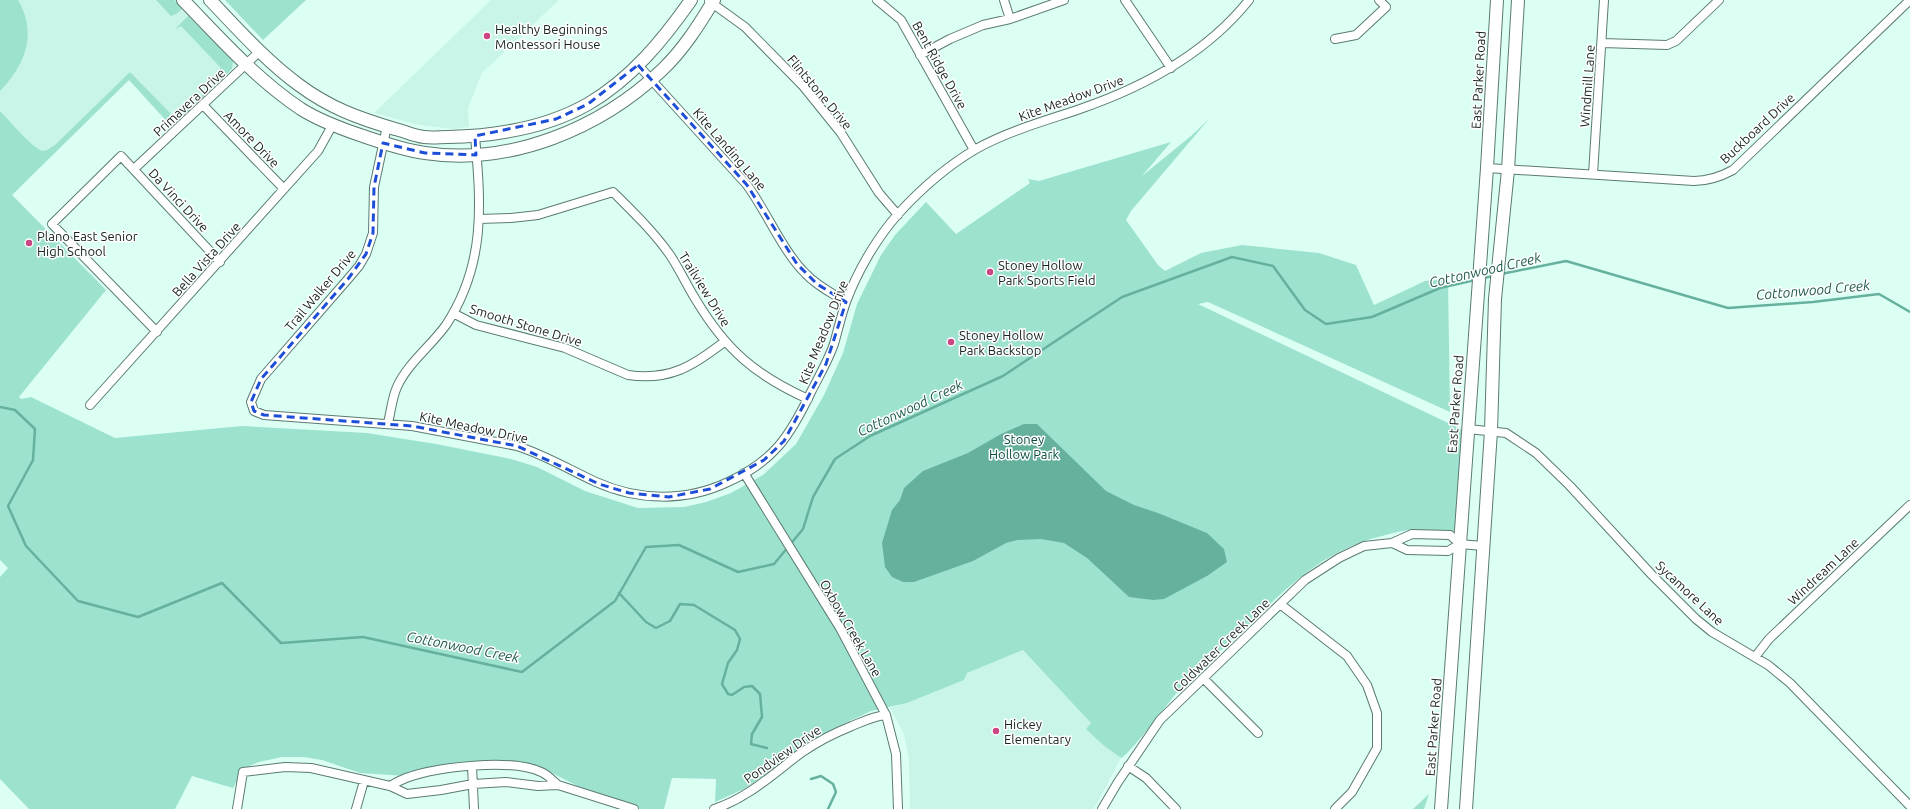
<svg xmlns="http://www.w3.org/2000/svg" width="1910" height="809" font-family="Ubuntu,sans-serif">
<rect width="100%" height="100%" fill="#dcfff4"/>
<!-- built -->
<path fill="#c8f5e8" d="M0 0H173L236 65 172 127 129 80 12 195 106 290 0 389Z
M491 0H559L482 73 468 108 469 127 454 129 419 125 374 113Z
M1023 650 1092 723 1087 729 1103 745 1121 758 1094 809H910L909 760 904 734 890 708 907 703 964 680 967 673Z"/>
<!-- green -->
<path fill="#9de2cf" d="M0 0H18C38 34 25 65 0 91Z
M156 0H175L182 9 176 14 171 16Z
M225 0H306L263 40Z
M188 16 233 60 232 69 172 127 129 80 12 195 106 290 19 397 21 399 31 397 115 438 242 426 367 433 436 444 511 459 537 467 585 491 638 508 684 507 706 502 731 493 763 475 796 444 824 395 843 353 857 304 881 255 895 235 926 202 956 234 1030 183 1028 179 1039 181 1171 142 1142 176 1191 136 1209 119 1131 211 1126 220 1158 265 1165 271 1201 253 1242 245 1319 253 1356 265 1374 305 1425 281 1448 279 1450 412 1208 302 1198 304 1463 430 1455 531C1440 531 1425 529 1410 530 1398 531 1386 535 1374 538 1317 555 1286 589 1244 629 1221 651 1195 672 1174 696 1166 706 1128 756 1121 758L1103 745 1086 729 1091 723 1023 650 967 673 964 680 907 703 871 711 835 728 805 745 746 788 715 802 716 779 672 778 664 809H641L613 804 544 769 518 763 489 760 458 763 406 776 360 773 322 760 303 757H282L259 762 244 768 233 788 192 776 175 809H29L0 779V577L8 568 0 560V111C8 119 34 150 43 151 47 151 51 147 54 146L130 72 172 115 177 112 181 115 220 78 217 73 221 68 181 26 175 29Z
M1429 794 1424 809H1413Z"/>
<!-- water -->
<path fill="#66b19e" d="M1024 424H1037L1106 491 1134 505 1158 513 1207 533 1224 549 1227 562 1207 576 1164 599 1153 600 1129 597 1087 558 1064 543 1041 539 1017 540 1006 543 973 561 914 582H903L892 577 885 567 882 543 892 510 900 500 904 488 923 471 968 453 1001 434Z"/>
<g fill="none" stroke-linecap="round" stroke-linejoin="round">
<!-- stream -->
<path stroke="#66b19e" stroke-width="2.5" d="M1501 274 1566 261 1728 308 1813 302 1879 294 1910 312
M1483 278 1494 276
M0 407 15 410 35 429 33 460 8 506 26 546 78 601 138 617 222 583 281 643 363 637 522 672 615 601 646 547 679 545 738 572 774 564 803 529 813 497 835 459 870 436 1003 376 1122 297 1232 257 1273 266 1305 310 1326 324 1372 317 1440 288 1475 280
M619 593 646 622 656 628 670 621 680 604 694 605 735 630 740 639 737 650 728 663 722 684 728 694 732 695 744 687 752 686 760 694 762 717 752 734 751 744 767 748
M811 779 821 776 833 784 836 792 828 809"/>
<defs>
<path id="minor" d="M877 0 901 20 974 150
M1004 0 1010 19
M1125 0 1171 68
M709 1 745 27 803 86 841 133 879 193 898 215
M1335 39 1356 35 1386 7 1379 0
M1602 43 1667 45 1676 41 1719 0
M920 55 950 39 983 25 1010 19 1064 0
M638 65 747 185C767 212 783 252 806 274 817 286 832 293 846 302
M203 105 284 189
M387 126 374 187 373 233 366 254 359 266 348 279 261 379 251 402 254 411 264 415 412 426 517 446C545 455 570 470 596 482 638 501 686 502 728 482 774 461 790 436 811 392 819 376 828 361 834 344 838 330 841 316 846 302 857 272 876 239 898 214 920 190 947 166 976 149 1008 131 1045 121 1080 109 1144 87 1206 54 1249 0
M1487 168 1694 181C1709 181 1720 177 1733 170L1910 0
M134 169 260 51
M1593 174 1604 0
M479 219 511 218 538 215 613 192C633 212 654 232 670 255 680 270 687 286 696 300 726 350 755 375 808 399
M453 313 476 325 565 348 628 375C670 381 693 366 724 342
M157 332 52 224 121 156 220 262
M90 405 318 151 333 124
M388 423C391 411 392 398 397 387 407 364 431 346 446 325 486 264 481 205 475 136
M1468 429 1506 433 1536 453 1570 486 1652 575 1696 619 1712 632 1768 665 1790 683 1910 806
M744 473 840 628 886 715 896 754 898 809
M1460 544 1450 535 1412 534 1392 543 1407 550 1448 551 1460 544 1483 546
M1280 604 1347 656 1367 685 1377 713V748L1352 792 1335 809
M1755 657 1769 639 1910 505
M1203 678 1258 733
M472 766 474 809
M1128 766 1146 778 1176 809
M558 785 634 809
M237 809 243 772 285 767 311 768 390 786 407 794 441 790 473 784 506 782 538 786 558 785C553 781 547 774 541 772 511 758 437 767 406 778 401 780 395 783 390 786
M356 809 364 781
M714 809C748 798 773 774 801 753 817 742 834 733 852 726 864 721 874 716 886 715
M1102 809 1118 782 1160 720 1305 580 1339 558 1364 546 1392 543"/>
<path id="secondary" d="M183 0C220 38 256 79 301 109 320 121 342 129 363 136 383 143 404 150 425 153 511 166 601 128 662 70 683 50 699 25 714 0
M210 0C238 29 266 61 299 85 330 108 358 118 395 129 404 131 414 136 424 137 432 138 440 137 448 137 495 136 546 128 588 104 631 79 663 40 691 0
M1441 809 1487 168 1497 0
M1466 809 1491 431 1495 299 1508 170 1518 0"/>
</defs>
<!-- minor casing -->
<use href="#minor" stroke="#5b7b72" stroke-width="10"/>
<!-- secondary casing -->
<use href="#secondary" stroke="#5b7b72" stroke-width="14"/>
<!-- minor -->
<use href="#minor" stroke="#fff" stroke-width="8"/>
<!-- secondary -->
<use href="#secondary" stroke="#fff" stroke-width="12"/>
</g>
<!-- marked area -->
<path fill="none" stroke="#1d4ed8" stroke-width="3" stroke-dasharray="8 5" stroke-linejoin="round" d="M638 65 747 185 797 264 817 284 846 302 826 364 784 441 764 460 710 489 669 497 629 493 599 484 517 446 412 426 264 415 254 411 251 402 261 379 348 279 366 254 373 233 374 187 383 143 425 153 476 155 475 136 556 119 588 104Z"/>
<!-- markers -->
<g fill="#cd4684" stroke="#fff" stroke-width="1.5">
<circle cx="487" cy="36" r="4"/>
<circle cx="29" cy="243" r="4"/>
<circle cx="990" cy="272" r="4"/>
<circle cx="951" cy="342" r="4"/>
<circle cx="996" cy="731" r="4"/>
</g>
<g text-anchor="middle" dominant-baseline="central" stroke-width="3" stroke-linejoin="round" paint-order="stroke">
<!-- poi labels -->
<g font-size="13" fill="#162320" stroke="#fff" text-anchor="start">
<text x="495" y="29">Healthy Beginnings<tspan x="495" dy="15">Montessori House</tspan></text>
<text x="37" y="236">Plano East Senior<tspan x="37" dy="15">High School</tspan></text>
<text x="998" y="265">Stoney Hollow<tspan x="998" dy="15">Park Sports Field</tspan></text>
<text x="959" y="335">Stoney Hollow<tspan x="959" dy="15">Park Backstop</tspan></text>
<text x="1004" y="724">Hickey<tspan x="1004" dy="15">Elementary</tspan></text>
</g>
<!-- street labels -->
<g font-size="13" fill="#162320" stroke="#fff">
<text transform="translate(940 65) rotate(61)">Bent Ridge Drive</text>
<text transform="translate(1478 80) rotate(-87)">East Parker Road</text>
<text transform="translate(1587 86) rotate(-86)">Windmill Lane</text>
<text transform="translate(820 92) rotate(50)">Flintstone Drive</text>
<text transform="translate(1071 98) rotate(-20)">Kite Meadow Drive</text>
<text transform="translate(189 102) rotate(-43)">Primavera Drive</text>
<text transform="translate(1757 128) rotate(-43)">Buckboard Drive</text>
<text transform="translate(252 139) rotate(46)">Amore Drive</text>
<text transform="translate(730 149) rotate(49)">Kite Landing Lane</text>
<text transform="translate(179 200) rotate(47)">Da Vinci Drive</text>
<text transform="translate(206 259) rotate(-48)">Bella Vista Drive</text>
<text transform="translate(705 289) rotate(58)">Trailview Drive</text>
<text transform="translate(320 290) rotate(-50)">Trail Walker Drive</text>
<text transform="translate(526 325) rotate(17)">Smooth Stone Drive</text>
<text transform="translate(823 332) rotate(-68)">Kite Meadow Drive</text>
<text transform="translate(1455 404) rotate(-86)">East Parker Road</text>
<text transform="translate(474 427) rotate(12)">Kite Meadow Drive</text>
<text transform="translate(1823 571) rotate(-43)">Windream Lane</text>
<text transform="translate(1690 593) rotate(43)">Sycamore Lane</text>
<text transform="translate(851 628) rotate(60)">Oxbow Creek Lane</text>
<text transform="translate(1221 645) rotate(-44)">Coldwater Creek Lane</text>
<text transform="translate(1433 727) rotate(-86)">East Parker Road</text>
<text transform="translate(782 754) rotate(-35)">Pondview Drive</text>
</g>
<!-- park labels -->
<g font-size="13" fill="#094c3f" stroke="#fff">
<text x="1024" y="439">Stoney<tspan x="1024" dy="15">Hollow Park</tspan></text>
</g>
<!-- water labels -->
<g font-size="14" font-style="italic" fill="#1f5b4e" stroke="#fff">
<text transform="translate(1485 270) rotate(-13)">Cottonwood Creek</text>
<text transform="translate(1813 290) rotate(-5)">Cottonwood Creek</text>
<text transform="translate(910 408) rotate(-25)">Cottonwood Creek</text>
<text transform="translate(463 647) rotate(11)">Cottonwood Creek</text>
</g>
</g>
</svg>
